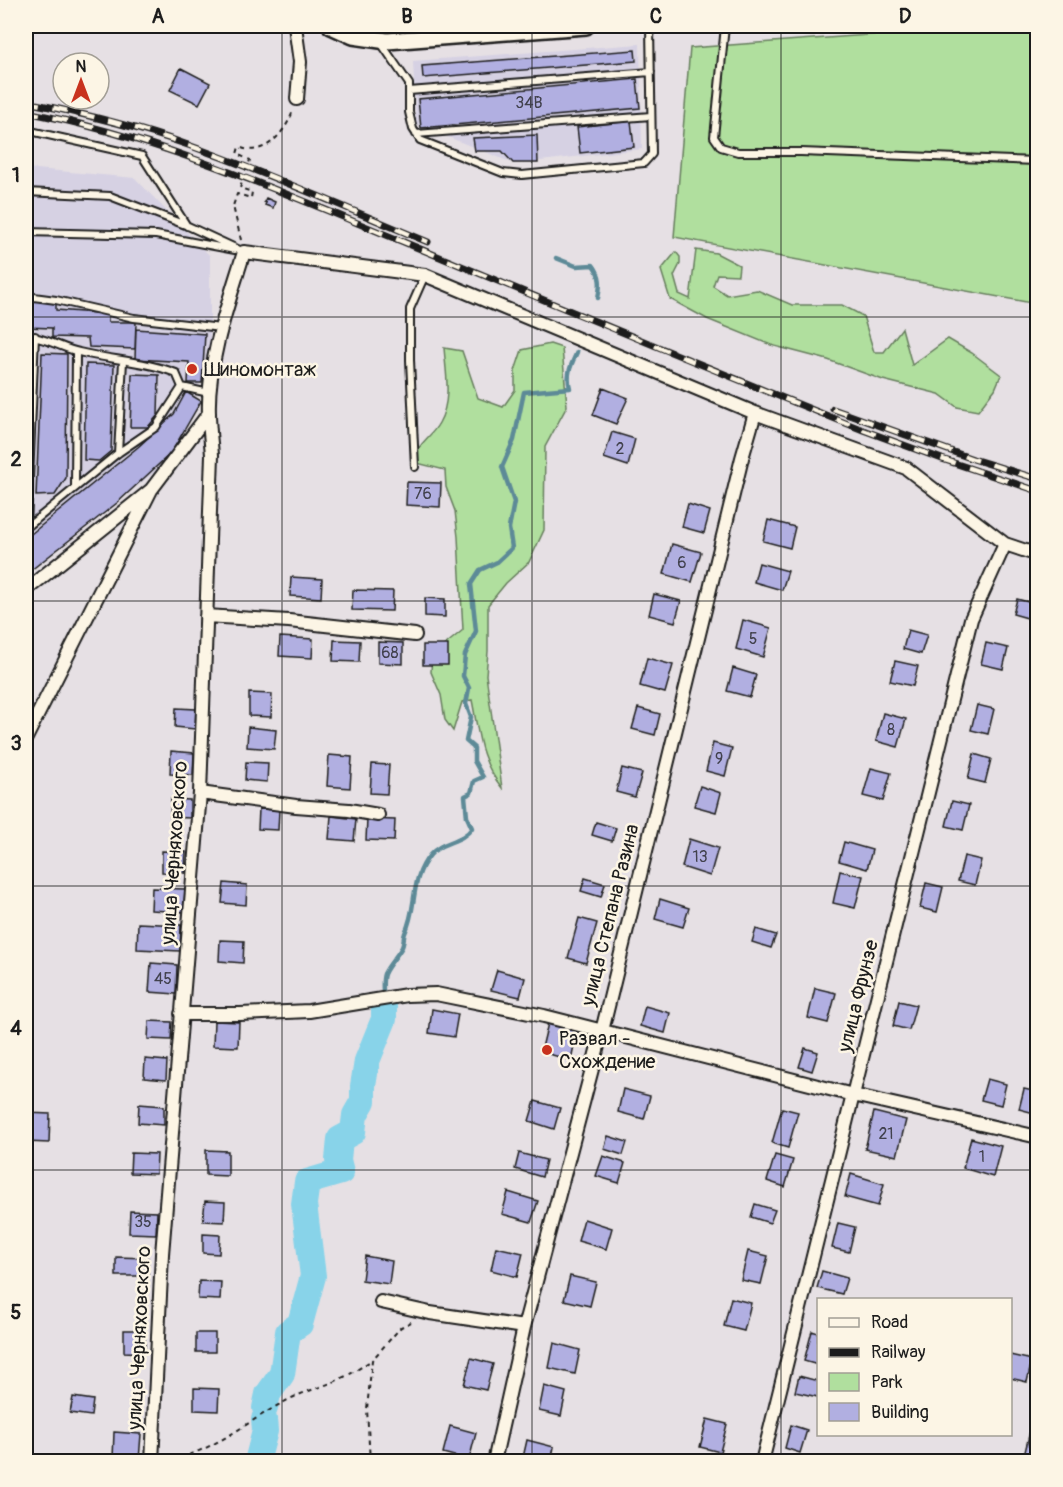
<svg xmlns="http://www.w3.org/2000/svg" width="1063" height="1487" font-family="Pangolin,sans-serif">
<rect width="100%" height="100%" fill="#e6e0e4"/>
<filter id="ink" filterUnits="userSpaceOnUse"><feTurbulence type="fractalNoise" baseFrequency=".0167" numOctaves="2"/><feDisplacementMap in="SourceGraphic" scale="12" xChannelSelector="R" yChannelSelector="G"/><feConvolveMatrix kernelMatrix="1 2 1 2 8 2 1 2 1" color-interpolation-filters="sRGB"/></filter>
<g filter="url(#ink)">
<!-- built -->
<path fill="#d6d1e3" d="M640 44 642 149 515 164 416 124 413 61Z
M26 168 135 178 210 256V352L175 456 26 573Z"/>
<!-- green -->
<path fill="#b0df9e" stroke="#667e5d" stroke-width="1.5" d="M992 26H1037V304L674 237 690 48Z
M696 250 716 253 739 265 738 275 717 274 713 286 727 295 757 290 792 305H842L863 316 874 352H884L902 328 912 365 948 339 972 353 1001 375 995 389 978 411 957 407 939 394 883 380 828 360 771 345 707 319 670 299 661 270 676 252 680 257V264L674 276 679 294 690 299Z
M550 344 562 348 567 406 545 447 544 530 529 562 506 583 488 605V651L486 675 502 788C479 759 479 734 472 700L462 702 453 731 445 720 441 695 431 672 432 653 446 644 463 630 458 537 455 511 446 487 445 470 413 462C418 442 430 439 439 423 452 400 446 373 444 348L462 351 478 398 503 407 515 390V371L522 350Z"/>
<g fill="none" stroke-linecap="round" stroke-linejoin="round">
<!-- stream -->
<path stroke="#5d8a97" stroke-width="4.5" d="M556 258 576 266 593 265C601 275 601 285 598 298
M383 993C383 987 382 980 384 974 388 965 397 956 402 947 404 943 403 938 405 933 418 906 409 881 430 855 441 841 462 843 472 828L467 817 465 796 471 793 474 781 483 777 474 761V748L466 741 471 717 466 704 469 688 463 676 465 655 476 631 471 584 480 570 497 562 512 548 509 528 514 502 502 467 514 440 524 392 570 388C566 374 571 365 577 352"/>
<!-- river -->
<path stroke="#88d3e9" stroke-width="26" d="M265 1408 268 1394 282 1374 288 1332 300 1324 313 1276 304 1204 307 1182 341 1172 338 1160 340 1139 353 1132 355 1115 363 1101V1086L367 1061 384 1019V1006
M257 1462 265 1431 264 1419"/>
</g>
<!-- building -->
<path fill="#b1afe1" stroke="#1c1c1c" stroke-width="1.5" d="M635 50 636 61 423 78 422 66Z
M181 68 210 83 199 104 170 90Z
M637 79 640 108 421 128 418 99Z
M631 121 634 147 580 153 577 127Z
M537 135 538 163H513L502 151H475L473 138Z
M266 198 275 202 273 208 265 205 266 203 264 202Z
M26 300 56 302V310L108 314V322H136L135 349 89 347 88 338 52 337V328L26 327Z
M136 329 205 334 202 383H188L189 362 135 359Z
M42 353 67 354 66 478 55 495 36 496Z
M86 364 114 365 111 451 99 461 84 460Z
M132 374 159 375 158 415 148 427H130Z
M603 388 628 398 616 424 593 415Z
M186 392 201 401 171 453 117 503 26 574V538L138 447 174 414Z
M612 432 635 439 628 466 604 458Z
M407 482 441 483 440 507 406 505Z
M688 504 710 511 704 533 682 527Z
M768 520 795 527 790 548 763 541Z
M672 544 701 552 692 582 664 574Z
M759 563 788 571 782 590 754 582Z
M291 577 322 579 321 598 290 596Z
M353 590 393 591 392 611 352 610Z
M654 594 681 601 675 622 649 615Z
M425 598 445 599V617L425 616Z
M1017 599 1036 604 1031 619 1013 614Z
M743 620 771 628 763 657 736 649Z
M908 630 927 635 921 654 903 649Z
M280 637 313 639 312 658 279 656Z
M334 640 360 641 359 662 333 661Z
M378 642 403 643V664L378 663Z
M986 643 1008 648 1003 669 981 664Z
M423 645H448V665H423Z
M647 658 673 665 665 693 640 686Z
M895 661 918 666 913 686 890 681Z
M733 668 756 675 750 697 727 691Z
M249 693 272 694 271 717 249 716Z
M977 705 994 709 988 734 971 730Z
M176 708 196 709 195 729 175 727Z
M638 708 660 714 655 735 632 729Z
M883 713 906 719 898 747 876 741Z
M248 727 276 730 274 749 247 747Z
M713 743 732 748 725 776 706 771Z
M171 751 194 753 193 775 170 774Z
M974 754 991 759 985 783 968 779Z
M329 755 352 757 350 788 327 786Z
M246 762 268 763 267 782 245 780Z
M372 764 389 765 387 794 370 793Z
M622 768 642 773 635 797 616 792Z
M871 768 891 773 883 801 863 796Z
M700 786 721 793 716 812 694 806Z
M171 799 190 800V818L170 817Z
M952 801 969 805 963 830 946 826Z
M259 809 279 810 278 830 258 829Z
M331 816 356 819 354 841 329 839Z
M367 819 395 820 394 841 366 840Z
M596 822 616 828 612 841 592 835Z
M689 839 718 848 710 876 682 867Z
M844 842 872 850 867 869 839 861Z
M162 851 186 852 185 873 162 872Z
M964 856 981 860 975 885 958 881Z
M840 871 863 876 855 908 833 903Z
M585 878 605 884 601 897 581 891Z
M224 883 247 885 246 905 222 903Z
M926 883 943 887 937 912 920 908Z
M152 888 185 889 184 912 151 910Z
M660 899 689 908 683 927 655 919Z
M579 918 597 923 586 963 568 958Z
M138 923 181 925 180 951 137 949Z
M756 929 776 935 771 948 752 942Z
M220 940 244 941 243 963 219 961Z
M151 963 177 965 176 994 149 992Z
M497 970 525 978 520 997 491 990Z
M815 988 836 993 828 1023 808 1018Z
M899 1001 916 1005 909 1030 893 1026Z
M645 1006 670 1013 665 1033 640 1026Z
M432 1009 458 1014 454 1037 429 1033Z
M26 1017H30L29 1034 26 1033Z
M149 1021 172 1022 171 1040 148 1039Z
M214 1021 239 1022 238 1047 213 1046Z
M548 1023 577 1031 571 1060 541 1052Z
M805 1048 818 1052 812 1071 799 1067Z
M145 1059 167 1061 166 1080 144 1078Z
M987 1079 1006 1084 1001 1105 981 1100Z
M623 1089 650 1096 644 1119 618 1112Z
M1024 1089 1038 1092V1114L1019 1109Z
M535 1101 560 1108 554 1129 529 1121Z
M139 1104 164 1106V1125L138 1123Z
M782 1108 798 1112 788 1148 772 1143Z
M874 1112 906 1120 897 1156 865 1149Z
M26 1113 50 1114 49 1143 26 1142Z
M608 1136 627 1142 623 1155 604 1149Z
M971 1138 1001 1146 993 1177 963 1168Z
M206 1150 228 1151V1176L206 1175Z
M131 1153 157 1154 156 1174 130 1173Z
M519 1153 546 1160 542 1177 515 1169Z
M775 1155 793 1160 785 1187 767 1181Z
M603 1156 625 1163 619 1183 596 1176Z
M851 1174 884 1184 878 1206 845 1197Z
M508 1192 538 1201 531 1222 502 1214Z
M205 1201 225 1202 224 1222 203 1221Z
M755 1204 775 1210 770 1223 751 1217Z
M130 1211 157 1212 156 1234 129 1233Z
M584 1219 612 1228 606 1249 578 1241Z
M838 1223 855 1227 849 1252 832 1248Z
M203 1234 220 1235 219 1254 203 1253Z
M496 1247 523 1253 517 1277 491 1270Z
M748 1251 768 1256 761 1284 741 1280Z
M365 1256 392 1261 389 1284 362 1280Z
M116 1257 148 1258V1276H116Z
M822 1271 847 1278 842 1294 817 1288Z
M570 1276 596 1282 590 1306 564 1300Z
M199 1281 221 1282 220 1300 198 1299Z
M731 1298 751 1303 744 1331 724 1326Z
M124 1330H145V1353L124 1352Z
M812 1331 818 1333V1365L804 1361Z
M196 1333H215V1352H196Z
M554 1343 580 1350 575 1374 549 1368Z
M1010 1355 1032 1360 1027 1382 1010 1378Z
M471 1358 493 1364 486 1390 464 1385Z
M799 1376 818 1381V1397L795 1392Z
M544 1386 566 1392 561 1416 539 1411Z
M194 1388 219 1389 218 1411 194 1410Z
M73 1397 93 1400 91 1416 70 1413Z
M707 1419 727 1424 720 1452 700 1447Z
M791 1425 807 1430 800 1453 785 1448Z
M450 1426 476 1433 469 1460 443 1453Z
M1030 1431 1038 1432V1462L1023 1460Z
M114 1432 141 1434 139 1460 113 1459Z
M527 1440 554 1447 551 1462H522Z"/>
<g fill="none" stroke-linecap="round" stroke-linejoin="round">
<defs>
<path id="service" d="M122 26 133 30 136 26
M725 26 714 137 721 147 738 152H801L1038 161
M381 43 409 84V112L413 129 420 140 503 173 522 175 644 163 652 154 650 26
M409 91 651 72
M26 130 142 156 187 226
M416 134 651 116
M26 192 110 196 188 226 244 252
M26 232 156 235 235 250
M26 296 56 300 134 318 221 328
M26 336C45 337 61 348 79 352 111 360 145 361 176 373L182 387
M118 453 123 361
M415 467 410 360V309L425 275
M75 487 76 352
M27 527 35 336
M26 528 118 453 156 427 182 387 209 393"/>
<path id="minor" d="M295 26 300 62 297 99
M26 590 151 490 209 413
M206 616 289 621 415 635
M26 738 151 490
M200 793 296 806 349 810 378 815
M181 1014H240L309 1011 407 995 436 994 544 1016 853 1095 1038 1137
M381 1302 430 1313 524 1327
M152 1462 162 1254 200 793 212 455C211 441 209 427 209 413 207 362 229 301 244 252L425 275 755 413 906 468 1005 544 1038 555
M494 1462 524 1327 602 1031 742 458 755 413
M762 1462 971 619 1005 544"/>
<path id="tertiary" d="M331 26 353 36 387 41 586 26"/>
</defs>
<!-- service casing -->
<use href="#service" stroke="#1c1c1c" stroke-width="10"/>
<!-- minor casing -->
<use href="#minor" stroke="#1c1c1c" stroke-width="16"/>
<!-- tertiary casing -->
<use href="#tertiary" stroke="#1c1c1c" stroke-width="20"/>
<!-- path -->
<path stroke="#1c1c1c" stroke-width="2" stroke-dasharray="4.5 4.5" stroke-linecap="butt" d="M241 240 233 206 237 194 251 198 252 192 240 188 250 160 237 154 239 147C264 158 285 133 293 111
M163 1461C211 1454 243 1424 284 1402 303 1391 325 1387 344 1377 354 1372 363 1366 372 1360
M370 1462 367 1409 372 1360 401 1327 411 1322"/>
<!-- service -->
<use href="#service" stroke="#fcf5e5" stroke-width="6"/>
<!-- minor -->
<use href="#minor" stroke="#fcf5e5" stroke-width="12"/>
<!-- tertiary -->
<use href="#tertiary" stroke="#fcf5e5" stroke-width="15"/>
<defs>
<path id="rail" d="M26 102C81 113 135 126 188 145 270 174 348 209 428 242
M26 112C158 137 281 192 406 243 558 306 710 369 863 430L942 459 1038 491
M833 409 973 459 1038 479"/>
</defs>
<!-- rail casing -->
<use href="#rail" stroke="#1c1c1c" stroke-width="7"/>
<!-- rail -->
<use href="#rail" stroke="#fcf5e5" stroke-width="4.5" stroke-dasharray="14" stroke-linecap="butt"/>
</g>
</g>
<!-- grid -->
<path fill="none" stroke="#1c1c1c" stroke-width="1.5" stroke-opacity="0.55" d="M282 26V1462M532 26V1462M781 26V1462M26 317H1038M26 601H1038M26 886H1038M26 1170H1038"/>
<!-- markers -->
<g fill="#c8321e" stroke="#fcf5e5" stroke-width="2">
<circle cx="192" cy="369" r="6"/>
<circle cx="547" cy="1050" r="6"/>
</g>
<g text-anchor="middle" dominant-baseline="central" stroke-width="5" stroke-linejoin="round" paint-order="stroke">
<!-- number labels -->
<g font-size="16" fill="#41414d">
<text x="529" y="103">34В</text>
<text x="620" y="449">2</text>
<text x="423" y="494">76</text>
<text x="682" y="563">6</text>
<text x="753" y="639">5</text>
<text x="390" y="653">68</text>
<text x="891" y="730">8</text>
<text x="719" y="759">9</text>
<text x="700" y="857">13</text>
<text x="163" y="979">45</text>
<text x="886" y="1134">21</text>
<text x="982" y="1157">1</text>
<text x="143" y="1222">35</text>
</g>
<!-- poi labels -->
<g font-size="20" fill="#1c1c1c" stroke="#fcf5e5" text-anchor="start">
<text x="204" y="369">Шиномонтаж</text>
<text x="559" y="1038">Развал -<tspan x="559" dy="23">Схождение</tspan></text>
</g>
<!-- street labels -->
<g font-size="20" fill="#1c1c1c" stroke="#fcf5e5">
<text transform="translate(174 853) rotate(-86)">улица Черняховского</text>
<text transform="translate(610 915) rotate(-76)">улица Степана Разина</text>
<text transform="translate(858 996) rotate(-76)">улица Фрунзе</text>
<text transform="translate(139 1338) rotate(-87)">улица Черняховского</text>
</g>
</g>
<!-- margin -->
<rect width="1063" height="1487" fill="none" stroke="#fcf5e5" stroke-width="66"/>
<!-- legend -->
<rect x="817" y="1298" width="195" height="138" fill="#fcf5e5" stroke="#a29e95" stroke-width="1.5"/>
<rect x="829" y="1318" width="30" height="9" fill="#fcf5e5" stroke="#a29e95" stroke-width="1.5"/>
<text x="871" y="1328" font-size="18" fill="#1c1c1c">Road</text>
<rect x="829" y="1348" width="30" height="9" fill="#1c1c1c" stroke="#a29e95" stroke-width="1.5"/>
<text x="871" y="1358" font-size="18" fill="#1c1c1c">Railway</text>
<rect x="829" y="1373" width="30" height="18" fill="#b0df9e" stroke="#a29e95" stroke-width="1.5"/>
<text x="871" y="1388" font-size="18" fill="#1c1c1c">Park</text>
<rect x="829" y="1403" width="30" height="18" fill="#b1afe1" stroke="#a29e95" stroke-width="1.5"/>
<text x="871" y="1418" font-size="18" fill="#1c1c1c">Building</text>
<!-- north arrow -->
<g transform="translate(81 81)"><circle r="28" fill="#fcf5e5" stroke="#a29e95" stroke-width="1.5"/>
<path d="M0-4.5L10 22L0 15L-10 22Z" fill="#c8321e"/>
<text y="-9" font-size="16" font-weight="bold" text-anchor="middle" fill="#1c1c1c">N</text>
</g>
<rect x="33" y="33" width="997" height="1421" fill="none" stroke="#1c1c1c" stroke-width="2"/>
<g font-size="20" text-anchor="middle" font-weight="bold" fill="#1c1c1c">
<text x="158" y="23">A</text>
<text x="407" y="23">B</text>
<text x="656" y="23">C</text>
<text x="905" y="23">D</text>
<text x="16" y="182">1</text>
<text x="16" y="466">2</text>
<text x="16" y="750">3</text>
<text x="16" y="1035">4</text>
<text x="16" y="1319">5</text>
</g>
</svg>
